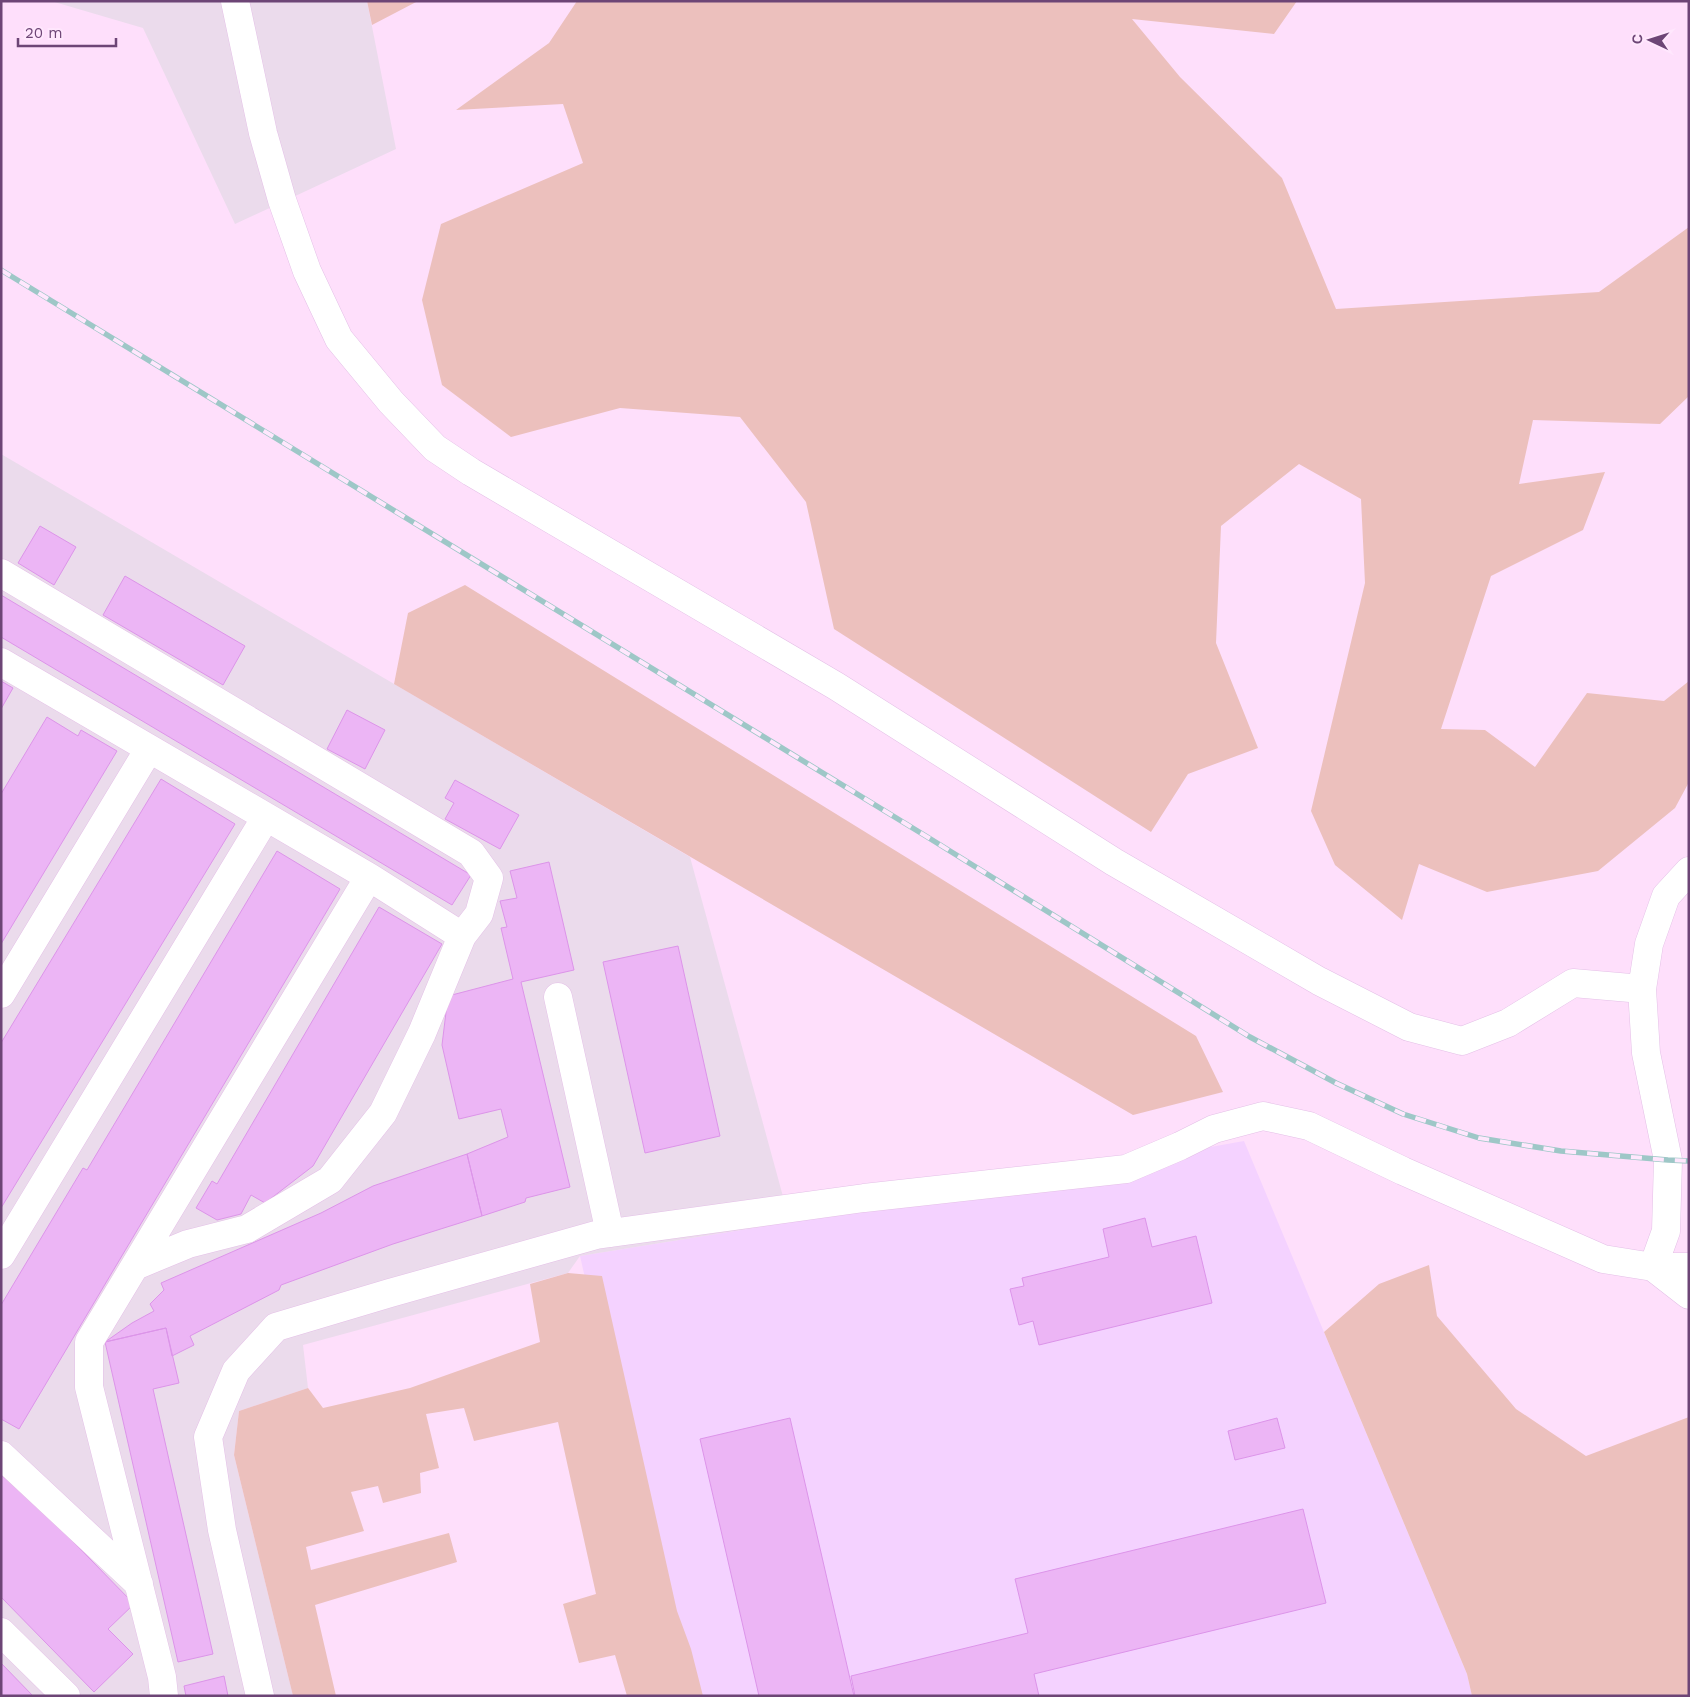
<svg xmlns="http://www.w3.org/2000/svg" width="1690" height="1697" font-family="'Work Sans',sans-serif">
<rect width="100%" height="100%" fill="#fedffb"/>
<!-- commercial -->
<path fill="#f4d2ff" d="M1244 1141 1467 1674 1472 1696H681L580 1256 790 1222Z"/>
<!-- industrial -->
<path fill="#ebdbec" d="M51 1H367L396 149 235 224 143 28Z
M1 454 690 857 790 1222 580 1256 568 1273 303 1345 308 1388 239 1411 234 1455 293 1696H1Z"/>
<!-- green -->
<path fill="#ecc0bd" d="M367 1H418L372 25Z
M577 1H1297L1274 34 1132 19 1180 77 1282 178 1336 309 1599 292 1689 227V396L1660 424 1533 420 1519 484 1605 472 1583 530 1491 576 1441 729 1485 730 1535 767 1587 693 1664 701 1689 681V782L1675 808 1598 871 1487 892 1419 864 1402 920 1335 865 1311 811 1365 583 1361 499 1299 464 1221 526 1216 643 1258 748 1188 774 1151 832 834 629 806 502 740 417 620 408 511 437 442 385 422 300 441 224 583 163 563 104 456 110 549 43Z
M465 585 1196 1036 1223 1092 1133 1115 394 684 408 613Z
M1429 1265 1437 1316 1516 1409 1586 1456 1689 1417V1696H1472L1467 1674 1324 1332 1379 1284Z
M568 1273 602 1276 677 1611 691 1649 703 1696H627L615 1655 579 1663 563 1604 596 1594 558 1422 474 1441 464 1408 426 1414 439 1468 420 1473 421 1493 383 1503 378 1486 351 1492 364 1531 306 1547 311 1570 449 1533 457 1562 315 1605 336 1696H293L234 1455 239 1411 308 1388 323 1408 410 1388 540 1342 530 1284Z"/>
<!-- building -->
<path fill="#ecb5f5" stroke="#dc94e9" d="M40 526 76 547 54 585 18 563Z
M125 576 245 646 223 685 103 615Z
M1 595 471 875 452 905 1 637Z
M1 681 13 688 1 709Z
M347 710 385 730 365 769 327 749Z
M47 717 78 736 81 730 117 751 1 944V794Z
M161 779 235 824 1 1208V1043Z
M455 780 519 815 500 849 445 819 454 803 445 798Z
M277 851 340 889 19 1429 1 1419V1305L83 1168 87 1170Z
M549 862 574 970 521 982 570 1187 526 1198 525 1202 482 1216 467 1154 508 1137 501 1109 459 1119 442 1045 448 996 513 979 501 928 507 927 500 901 517 898 510 871Z
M379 907 442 944 313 1166 265 1203 251 1195 241 1214 217 1220 196 1208 212 1181 217 1184Z
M678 946 720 1136 645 1153 603 962Z
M467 1154 482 1216 393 1244 281 1285 279 1290 190 1336 194 1345 172 1356 166 1328 105 1342 132 1323 154 1311 150 1304 164 1290 161 1283 321 1213 373 1186Z
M1145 1218 1152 1247 1196 1236 1212 1303 1039 1345 1033 1321 1019 1325 1010 1289 1024 1286 1022 1278 1109 1257 1103 1229Z
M166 1328 179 1383 153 1389 213 1654 178 1662 105 1342Z
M790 1418 854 1696H759L700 1439Z
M1277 1418 1285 1448 1235 1460 1228 1431Z
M1 1475 6 1479 9 1476 134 1604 108 1629 133 1654 94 1692 1 1597Z
M1303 1509 1326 1603 1034 1674 1039 1696H855L851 1676 1028 1633 1015 1579Z
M1 1663 33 1696H1Z
M224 1676 228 1696H186L184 1686Z"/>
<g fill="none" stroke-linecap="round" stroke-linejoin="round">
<defs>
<path id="minor" d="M235 1 263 133 282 200 307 271 339 339 391 402 435 448 471 472 836 686 1114 862 1319 981 1409 1027 1462 1041 1508 1023 1573 983 1642 989
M1 573 471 853 489 878 479 914 462 936
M1 662 369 877 89 1342V1387L162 1677 164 1696
M1689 871 1666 896 1649 944 1642 989 1646 1053 1668 1160 1666 1231 1653 1267 1689 1295
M1 994 149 749
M558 997 610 1233
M1 1255 266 817
M135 1266 188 1244 247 1229 330 1180 383 1113 422 1033 462 936 369 877
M1 1455 139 1584
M1 1632 66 1696
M260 1696 222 1530 208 1437 236 1371 276 1327 390 1293 596 1235 864 1198 1126 1169 1180 1146 1214 1129 1263 1116 1309 1126 1403 1171 1603 1259 1653 1267H1689"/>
</defs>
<!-- minor casing -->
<use href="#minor" stroke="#e4c0e7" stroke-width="29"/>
<!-- minor -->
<use href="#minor" stroke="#fff" stroke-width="28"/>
<defs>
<path id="rail" d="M1 270 929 838 1250 1037 1336 1083 1403 1114 1479 1138 1561 1151 1668 1160 1689 1161"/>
</defs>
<!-- rail casing -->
<use href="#rail" stroke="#9ec7c7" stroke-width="5.5"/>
<!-- rail -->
<use href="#rail" stroke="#ffe7fd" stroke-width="4" stroke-dasharray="11" stroke-linecap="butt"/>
</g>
<!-- border -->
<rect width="1690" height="1697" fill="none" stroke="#6d4576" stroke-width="5"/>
<!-- north arrow -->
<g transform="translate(1650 40) rotate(274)" stroke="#ffe7fd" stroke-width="4" paint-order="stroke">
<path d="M0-4L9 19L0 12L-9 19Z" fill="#6d4576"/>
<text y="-8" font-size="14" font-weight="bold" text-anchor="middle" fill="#6d4576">С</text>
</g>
<!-- scale -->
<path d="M18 38v8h98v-8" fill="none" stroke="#6d4576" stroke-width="2.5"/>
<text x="25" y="38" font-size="15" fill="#6d4576" stroke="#ffe7fd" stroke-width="4" paint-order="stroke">20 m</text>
</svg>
